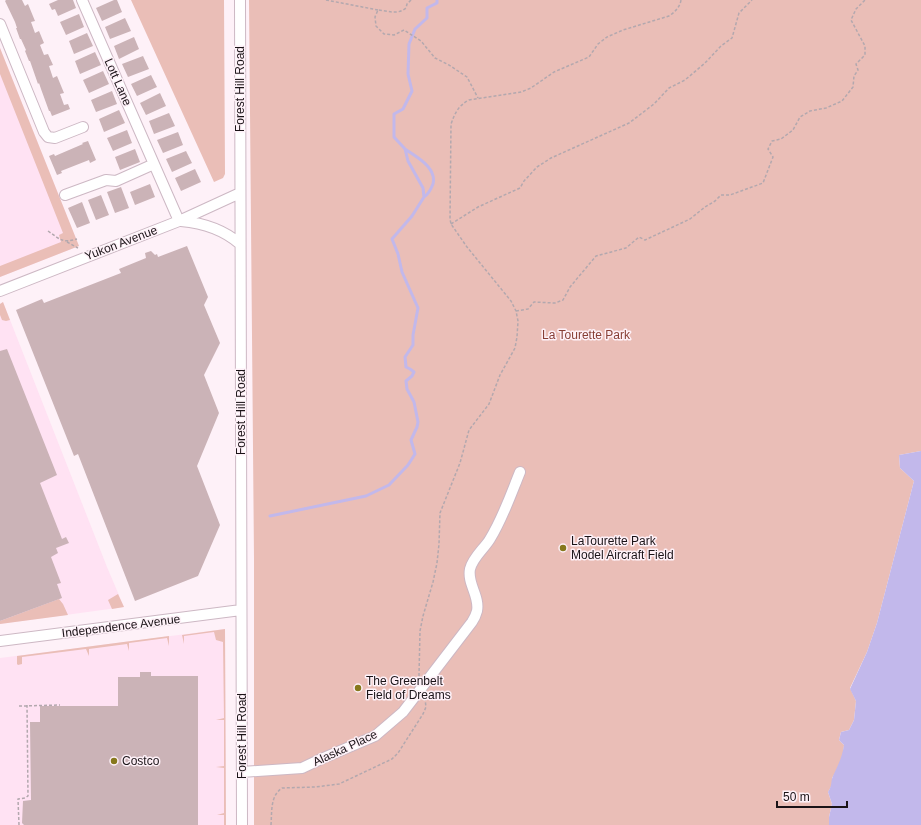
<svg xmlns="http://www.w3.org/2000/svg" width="921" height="825" font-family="Helvetica,sans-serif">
<rect width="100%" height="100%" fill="#fef1f8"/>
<!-- built -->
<path fill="#ffe2f3" d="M0 48 79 246 0 277Z
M3 302 107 567 124 607 0 624V304Z
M225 629 226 825H0V658Z"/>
<!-- green -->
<path fill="#eabeb7" d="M131 0H224L225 174 223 178 214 182Z
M249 0H921V451L899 455 900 468 914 481 877 623 867 652 850 688 856 701 854 720 849 730 841 732 839 740 844 745 843 755 837 770 832 778V785L828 792 832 804 829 817V825H254V559Z
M0 48 79 246 0 277V266L61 242 59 235 63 233 0 74Z
M3 302 10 320 6 321 2 320 0 315V304Z
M118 594 124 607 112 609 108 600Z
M59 599 63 604 68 615 0 624V621Z
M225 629 226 825H224V815H217L224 813V768L216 767 224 766V720H216L224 718 223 642 216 640 214 632 184 636V644L182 635Z
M169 636V646L167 638 129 643V651L127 644 89 649V656L86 649 22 657V664L18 665 17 664V656Z"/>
<!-- water -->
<path fill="#c2b8eb" d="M921 451V825H829V817L832 804 828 792C833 784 830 783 833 776 838 765 842 758 844 745L839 740 841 732 849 730 854 720 856 701 850 689 867 652 877 623 914 481 900 468 899 455Z"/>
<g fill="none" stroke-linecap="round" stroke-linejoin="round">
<!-- stream -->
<path stroke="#c2b8eb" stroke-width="3" d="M405 149C416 157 437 167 433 184 431 189 429 194 424 197
M270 516 366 496 389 485 408 465 415 454 411 440 417 427 418 422 414 402 407 389 406 381 412 376 414 372 410 369 406 367 405 357 413 345V335L418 308 402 272 398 254 392 239 412 216 424 197 423 188 408 161 405 149 394 137V114L403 109 412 91 408 74 409 44 415 29 427 18V8L437 3V0"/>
</g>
<!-- building -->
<path fill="#cbb3b7" d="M6 0H22L25 6 28 4 35 21 31 22 35 33 39 31 44 43 40 45 44 55 48 54 53 65 49 66 53 78 57 76 64 93 60 94 64 105 68 104 70 109 52 116 50 111H49L41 89 39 83 38 84 30 61H29L25 51 26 50 21 39H20L16 28H17L15 22 5 1Z
M58 0H73L76 8 58 16 55 9 52 10 49 4Z
M114 0H117L122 12 102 21 96 8Z
M79 14 84 27 66 35 60 22Z
M125 18 131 31 110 39 105 27Z
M87 33 93 46 74 54 69 41Z
M134 37 139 49 119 59 114 46Z
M95 52 101 65 80 74 75 61Z
M143 56 149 69 128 77 122 64Z
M103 71 109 84 89 93 83 80Z
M151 75 157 87 137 96 131 84Z
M112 91 117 104 96 112 91 100Z
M160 93 166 106 146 115 140 103Z
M119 110 125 123 104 132 99 119Z
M169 113 175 126 154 134 149 121Z
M127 130 132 143 113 151 107 138Z
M178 132 183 145 163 153 157 140Z
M88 141 96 160 90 163 89 160 61 171 62 173 57 175 49 156 54 154 55 156 83 144 82 143Z
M135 149 140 162 120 170 115 157Z
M186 151 192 163 172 172 166 159Z
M195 169 201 182 181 191 175 178Z
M150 184 155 197 135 205 130 192Z
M121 187 129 208 115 213 107 192Z
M101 195 109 215 96 220 88 200Z
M82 202 90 223 77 228 68 208Z
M187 246 208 297 204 305 220 343 204 375 219 413 197 466 220 525 198 576 135 601 78 454 74 456 16 310 42 299 44 303 121 273 119 269 146 258 145 253 151 251 155 255 157 254 158 257Z
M7 349 57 475 40 483 62 539 66 537 69 543 56 548 58 553 51 557 61 583 57 584 62 598 0 621V351Z
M140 672H151V676H198V825H24L22 823 23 801 31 800 30 722H40V706H118V677H140Z"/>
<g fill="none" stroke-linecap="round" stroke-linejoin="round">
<defs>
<path id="minor" d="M82 0 179 221
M240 0 242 825
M0 24 44 132 48 137 55 138 83 127
M65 195 106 180 116 181 154 164
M181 221C203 223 223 229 240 244
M0 291 179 221 240 193
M0 641 241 610
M242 772 302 768 321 759 375 736 403 712 472 622C474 619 476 615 477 611 480 596 467 584 470 569 473 557 484 549 490 539 503 518 511 494 520 472"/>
</defs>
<!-- minor casing -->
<use href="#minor" stroke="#cdb8c4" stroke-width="12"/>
<!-- path -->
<path stroke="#b3a8ae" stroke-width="1.5" stroke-dasharray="3 2" stroke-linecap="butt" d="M326 0 378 10
M411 0 407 4 406 8C398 15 388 11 378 10L375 17 376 26 384 34 394 35 404 30 421 41 435 58 449 65 467 77 478 98
M451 224 478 207 520 188 524 181 537 167 551 158 629 123 654 104 669 88 685 80 705 63 721 46 732 38 739 13 752 0
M48 231C61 240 62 243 77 239
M67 242 78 248
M516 311 528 309 534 302 555 303 563 300 570 287 596 256 626 248 639 237 645 240 690 219 705 207 715 201 721 195H730L763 183 773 157 768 149 772 141 781 139 793 130 800 117 810 111 826 108 842 101 853 87 854 76 858 70 856 64 865 55V46L851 20 856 9 865 0
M419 676 420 631 423 616 433 582 437 563 439 544 440 513 460 463 469 430 489 404 500 375 515 348 517 337 518 321 516 311 511 301 467 247 451 224 450 219 451 124C455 113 458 106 469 100L521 92 531 88 554 72 589 57 598 44 607 37 623 30 669 16C675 12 680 7 681 0
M19 706 60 705
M19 825 18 799 25 798 28 796 27 705
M271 825C272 812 270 796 282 788L315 787 339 784 392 759 398 753 423 714 426 707 425 699"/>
<!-- minor -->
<use href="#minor" stroke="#fff" stroke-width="10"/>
</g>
<!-- markers -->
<g fill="#86781c" stroke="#fef1f8" stroke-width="1.5">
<circle cx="563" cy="548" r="4"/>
<circle cx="358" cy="688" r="4"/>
<circle cx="114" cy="761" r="4"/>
</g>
<g text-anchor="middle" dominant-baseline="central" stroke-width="3" stroke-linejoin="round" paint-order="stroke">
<!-- street labels -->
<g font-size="12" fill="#1a1317" stroke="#fef1f8">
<text transform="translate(118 82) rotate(66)">Lott Lane</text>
<text transform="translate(240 89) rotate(-90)">Forest Hill Road</text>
<text transform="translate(121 243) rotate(-21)">Yukon Avenue</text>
<text transform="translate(241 412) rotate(-90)">Forest Hill Road</text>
<text transform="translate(121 626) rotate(-7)">Independence Avenue</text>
<text transform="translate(242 736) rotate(-90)">Forest Hill Road</text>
<text transform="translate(345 748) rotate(-25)">Alaska Place</text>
</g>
<!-- park labels -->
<g font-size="12" fill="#873e35" stroke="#fef1f8">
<text x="586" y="335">La Tourette Park</text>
</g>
<!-- poi labels -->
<g font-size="12" fill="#1a1317" stroke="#fef1f8" text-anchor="start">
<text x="571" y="541">LaTourette Park<tspan x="571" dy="14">Model Aircraft Field</tspan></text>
<text x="366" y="681">The Greenbelt<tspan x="366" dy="14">Field of Dreams</tspan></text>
<text x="122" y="761">Costco</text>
</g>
</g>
<!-- scale -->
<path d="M777 801v6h70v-6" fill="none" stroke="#1a1317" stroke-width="2"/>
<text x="783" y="801" font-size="12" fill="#1a1317" stroke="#fef1f8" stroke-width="3" paint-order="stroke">50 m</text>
</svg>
